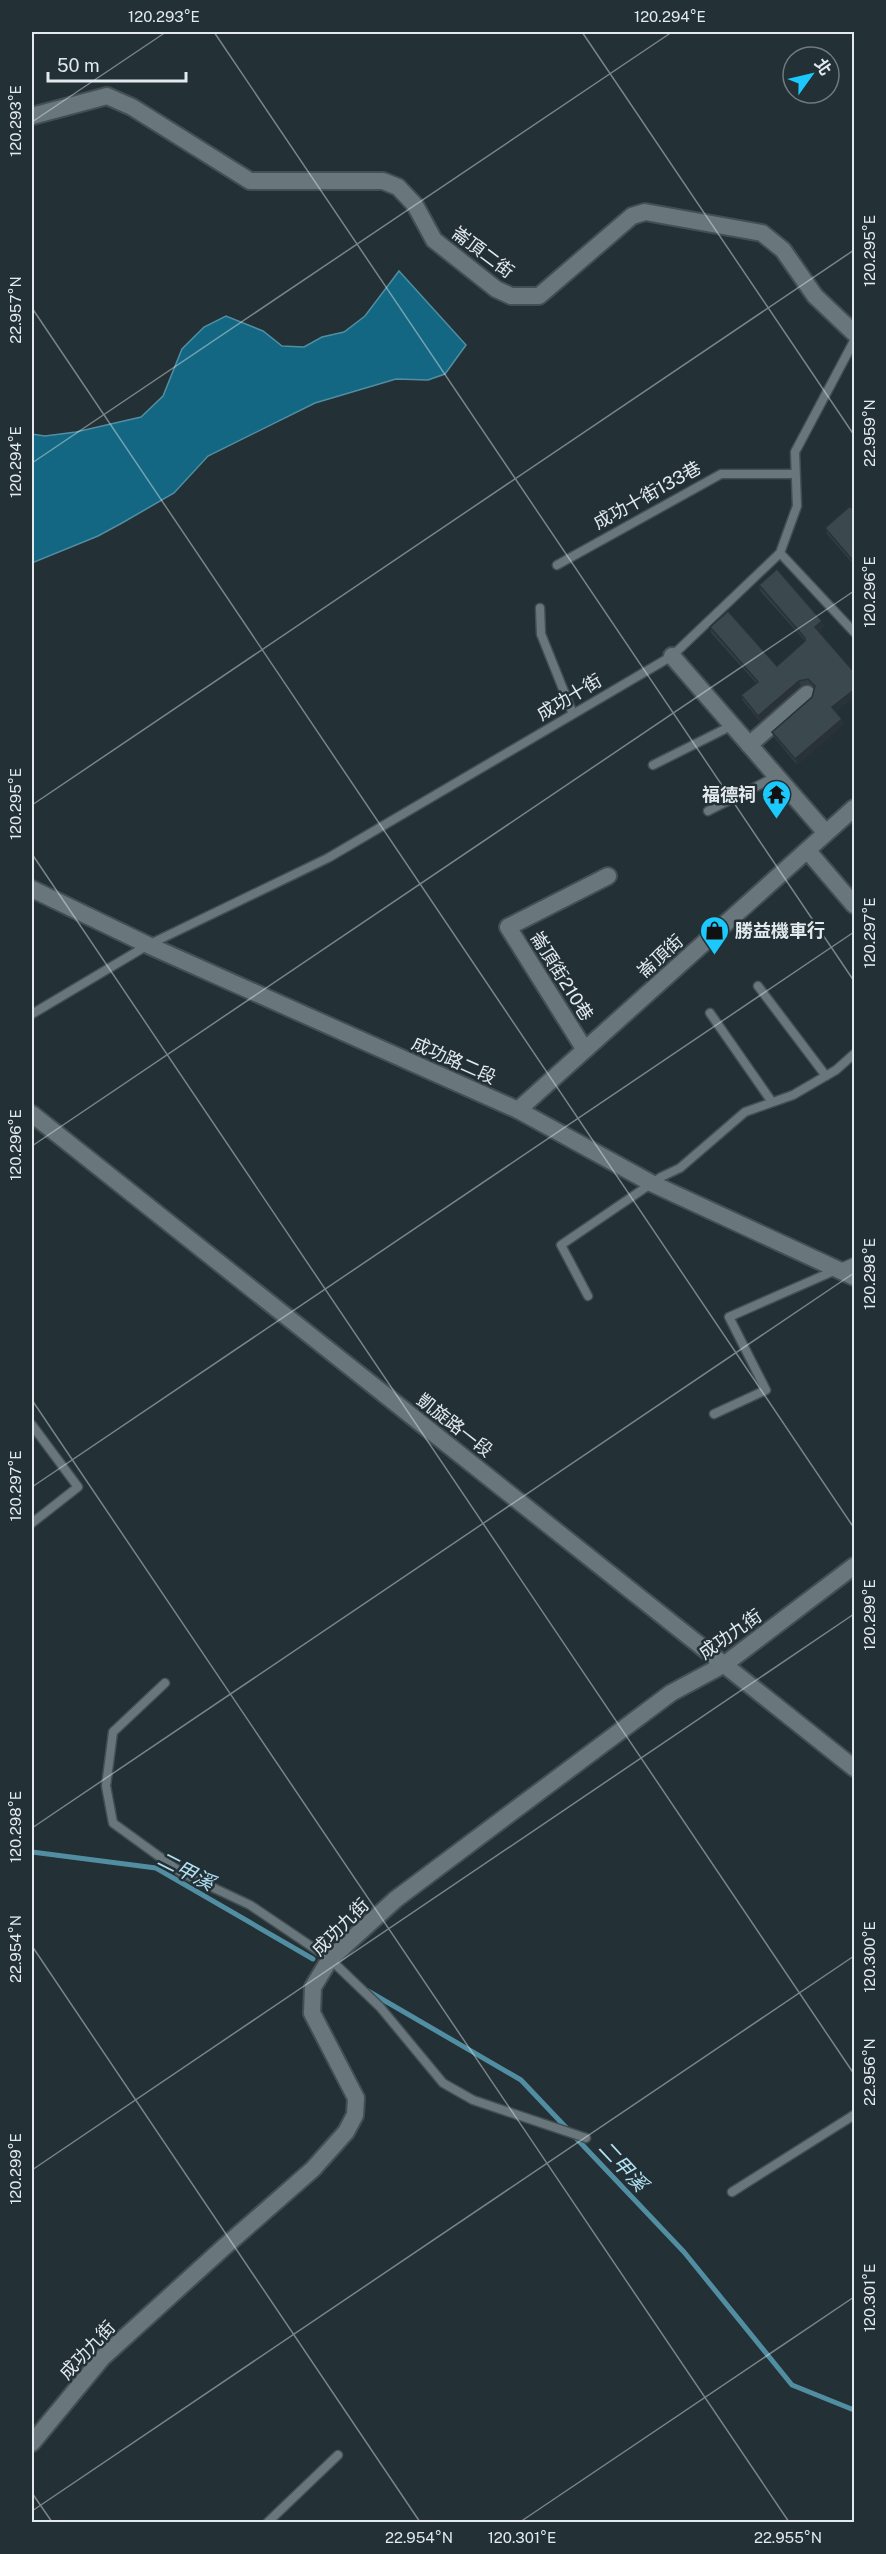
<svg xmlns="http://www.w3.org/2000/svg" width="886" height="2554" font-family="'Public Sans','Noto Sans TC',sans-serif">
<rect width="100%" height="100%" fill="#233035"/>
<!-- water -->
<path fill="#136782" stroke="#518ea2" stroke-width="1.5" d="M399 271 466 345 445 374 428 380 396 379 315 403 208 456 174 493 122 523 98 536 32 563V434L45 436 76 432 141 417 163 396 182 349 204 327 226 316 263 331 282 346 304 347 322 337 344 332 365 316Z"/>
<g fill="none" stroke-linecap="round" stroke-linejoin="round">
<!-- stream -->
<path stroke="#518ea2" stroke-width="5" d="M32 1852 156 1868 313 1959
M368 1991 521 2080 684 2252 792 2385 854 2410"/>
<defs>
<path id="service" d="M780 553 854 632
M557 565 721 474H795
M540 608 541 634 573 714
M653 765 733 725
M708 811 777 776
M758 986 826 1076
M710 1013 772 1102
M32 1014 148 945 328 858 672 656 780 553 797 506 795 452 854 341
M588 1296 561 1245 661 1177 680 1168 745 1112 793 1095 836 1070 854 1054
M714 1414 766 1390 729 1317 854 1262
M32 1425 78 1487 32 1523
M165 1683 113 1732 106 1786 113 1823 182 1873 250 1905 330 1959 380 2007 443 2083 473 2100 586 2138
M732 2192 854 2115
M268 2522 338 2455"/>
<path id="minor" d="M32 116 107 96 132 107 250 181H383L398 187 415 205 434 240 496 289 511 296H539L632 216 645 212 762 233 783 250 815 296 854 333
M672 656 826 833
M749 745 807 694
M807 850 854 905
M585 1050 508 927 608 876
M518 1110 854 808
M32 2443 103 2357 223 2248 313 2169 346 2132 355 2115 356 2098 312 2013 313 1987 330 1959 396 1899 671 1693 725 1664 854 1566"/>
<path id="tertiary" d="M32 889 148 945 518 1110 651 1183 854 1277
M32 1114 854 1768"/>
</defs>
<!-- service casing -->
<use href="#service" stroke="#444f53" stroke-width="11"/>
<!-- minor casing -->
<use href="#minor" stroke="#444f53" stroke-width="20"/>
<!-- tertiary casing -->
<use href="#tertiary" stroke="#444f53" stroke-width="20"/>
<!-- service -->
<use href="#service" stroke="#69777d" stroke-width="8"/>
<!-- minor -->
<use href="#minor" stroke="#69777d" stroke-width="16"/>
<!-- tertiary -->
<use href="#tertiary" stroke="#69777d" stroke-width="16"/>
</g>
<!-- wall -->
<path fill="#333e43" d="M855 512V566L827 534 825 528Z
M759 585 822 621 824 626 819 631 855 673V695L836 711 842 719 844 724 797 765 774 737 772 732 812 697 814 689 810 684 801 686 760 721 743 701 741 695 756 683 711 633 710 627 777 666 805 641 760 591Z"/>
<!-- shaded-wall -->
<path fill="#293237" d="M822 621 824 626 817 633 815 627Z
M799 681 801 686 760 721 758 716Z
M855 689V695L834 712 832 707Z
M842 719 844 724 797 765 795 759Z"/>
<!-- building -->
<path fill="#3b484e" stroke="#293237" stroke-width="1.5" d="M850 506 855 512V563L825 528Z
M777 569 822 621 815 627 855 673V689L832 707 842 719 795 759 772 732 812 697 815 686 808 679 799 681 758 716 741 695 758 682 710 627 728 611 777 666 805 641V638L759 585Z"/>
<!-- ticks -->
<path fill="none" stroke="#e2eaee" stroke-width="1.5" stroke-opacity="0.45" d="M214 32 854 981M582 32 854 435M32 122 166 32M32 308 854 1528M32 463 672 32M32 805 854 250M32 854 854 2074M32 1146 854 591M32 1400 789 2522M32 1487 854 932M32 1828 854 1273M32 1946 420 2522M32 2170 854 1614M32 2493 52 2522M32 2511 854 1956M520 2522 854 2297"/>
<!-- icons -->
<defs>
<symbol id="temple-pin" viewBox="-11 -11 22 30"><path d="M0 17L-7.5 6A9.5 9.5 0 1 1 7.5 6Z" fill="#1bc9fc" stroke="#233035"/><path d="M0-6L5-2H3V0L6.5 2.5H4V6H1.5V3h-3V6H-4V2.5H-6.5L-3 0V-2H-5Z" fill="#111"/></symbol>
<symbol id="shop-pin" viewBox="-11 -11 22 30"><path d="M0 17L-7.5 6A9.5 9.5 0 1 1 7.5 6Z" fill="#1bc9fc" stroke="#233035"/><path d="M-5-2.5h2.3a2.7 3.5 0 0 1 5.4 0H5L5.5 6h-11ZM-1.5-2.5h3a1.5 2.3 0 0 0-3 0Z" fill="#111"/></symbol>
</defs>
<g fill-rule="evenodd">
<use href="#temple-pin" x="760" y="778" width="33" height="45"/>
<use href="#shop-pin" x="698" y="914" width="33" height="45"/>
</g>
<g text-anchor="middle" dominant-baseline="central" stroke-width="5" stroke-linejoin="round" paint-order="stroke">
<!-- street labels -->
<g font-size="18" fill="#e2eaee" stroke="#233035">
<text transform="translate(483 252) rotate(37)">崙頂二街</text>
<text transform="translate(647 495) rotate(-29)">成功十街133巷</text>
<text transform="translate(569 697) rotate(-31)">成功十街</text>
<text transform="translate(660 956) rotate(-42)">崙頂街</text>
<text transform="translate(562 976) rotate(58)">崙頂街210巷</text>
<text transform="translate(454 1060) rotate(24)">成功路二段</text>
<text transform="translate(455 1425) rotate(38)">凱旋路一段</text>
<text transform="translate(730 1634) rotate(-35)">成功九街</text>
<text transform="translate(340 1927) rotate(-45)">成功九街</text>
<text transform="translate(87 2350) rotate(-47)">成功九街</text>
</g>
<!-- poi labels -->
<g font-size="18" font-weight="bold" fill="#e2eaee" stroke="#233035" text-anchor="end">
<text x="756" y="794">福德祠</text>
<text x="735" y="930" text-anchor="start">勝益機車行</text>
</g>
<!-- water labels -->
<g font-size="20" font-style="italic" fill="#b3e1f4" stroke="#233035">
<text transform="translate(186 1871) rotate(27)">二甲溪</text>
<text transform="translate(623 2166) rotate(47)">二甲溪</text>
</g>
</g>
<!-- border -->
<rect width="886" height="2554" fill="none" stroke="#233035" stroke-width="66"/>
<!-- north arrow -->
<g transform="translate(811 75) rotate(56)"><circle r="28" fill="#233035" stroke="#6f7a7f" stroke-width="1.5"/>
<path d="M0-4.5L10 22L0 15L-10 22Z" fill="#1bc9fc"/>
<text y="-9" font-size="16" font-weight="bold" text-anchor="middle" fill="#e2eaee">北</text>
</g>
<!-- scale -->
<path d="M48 72v9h138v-9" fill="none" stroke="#e2eaee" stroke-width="3"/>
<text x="57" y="72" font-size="18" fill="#e2eaee" stroke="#233035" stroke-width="4.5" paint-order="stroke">50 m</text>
<rect x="33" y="33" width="820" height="2488" fill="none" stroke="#e2eaee" stroke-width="2"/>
<g font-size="15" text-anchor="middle" fill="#e2eaee">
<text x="164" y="22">120.293°E</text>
<text x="670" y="22">120.294°E</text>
<text transform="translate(16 121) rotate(-90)" y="5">120.293°E</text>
<text transform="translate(870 251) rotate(-90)" y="5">120.295°E</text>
<text transform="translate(16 310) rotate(-90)" y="5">22.957°N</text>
<text transform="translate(870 433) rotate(-90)" y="5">22.959°N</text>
<text transform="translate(16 462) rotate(-90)" y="5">120.294°E</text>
<text transform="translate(870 592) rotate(-90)" y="5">120.296°E</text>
<text transform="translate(16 804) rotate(-90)" y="5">120.295°E</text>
<text transform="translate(870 933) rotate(-90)" y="5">120.297°E</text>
<text transform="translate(16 1145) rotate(-90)" y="5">120.296°E</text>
<text transform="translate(870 1274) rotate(-90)" y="5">120.298°E</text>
<text transform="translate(16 1486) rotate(-90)" y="5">120.297°E</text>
<text transform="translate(870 1615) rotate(-90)" y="5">120.299°E</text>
<text transform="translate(16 1827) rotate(-90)" y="5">120.298°E</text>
<text transform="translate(16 1949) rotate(-90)" y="5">22.954°N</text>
<text transform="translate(870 1957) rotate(-90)" y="5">120.300°E</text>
<text transform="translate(870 2072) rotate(-90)" y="5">22.956°N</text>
<text transform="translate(16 2169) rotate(-90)" y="5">120.299°E</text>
<text transform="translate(870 2298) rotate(-90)" y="5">120.301°E</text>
<text x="419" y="2543">22.954°N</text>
<text x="522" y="2543">120.301°E</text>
<text x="788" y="2543">22.955°N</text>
</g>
</svg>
